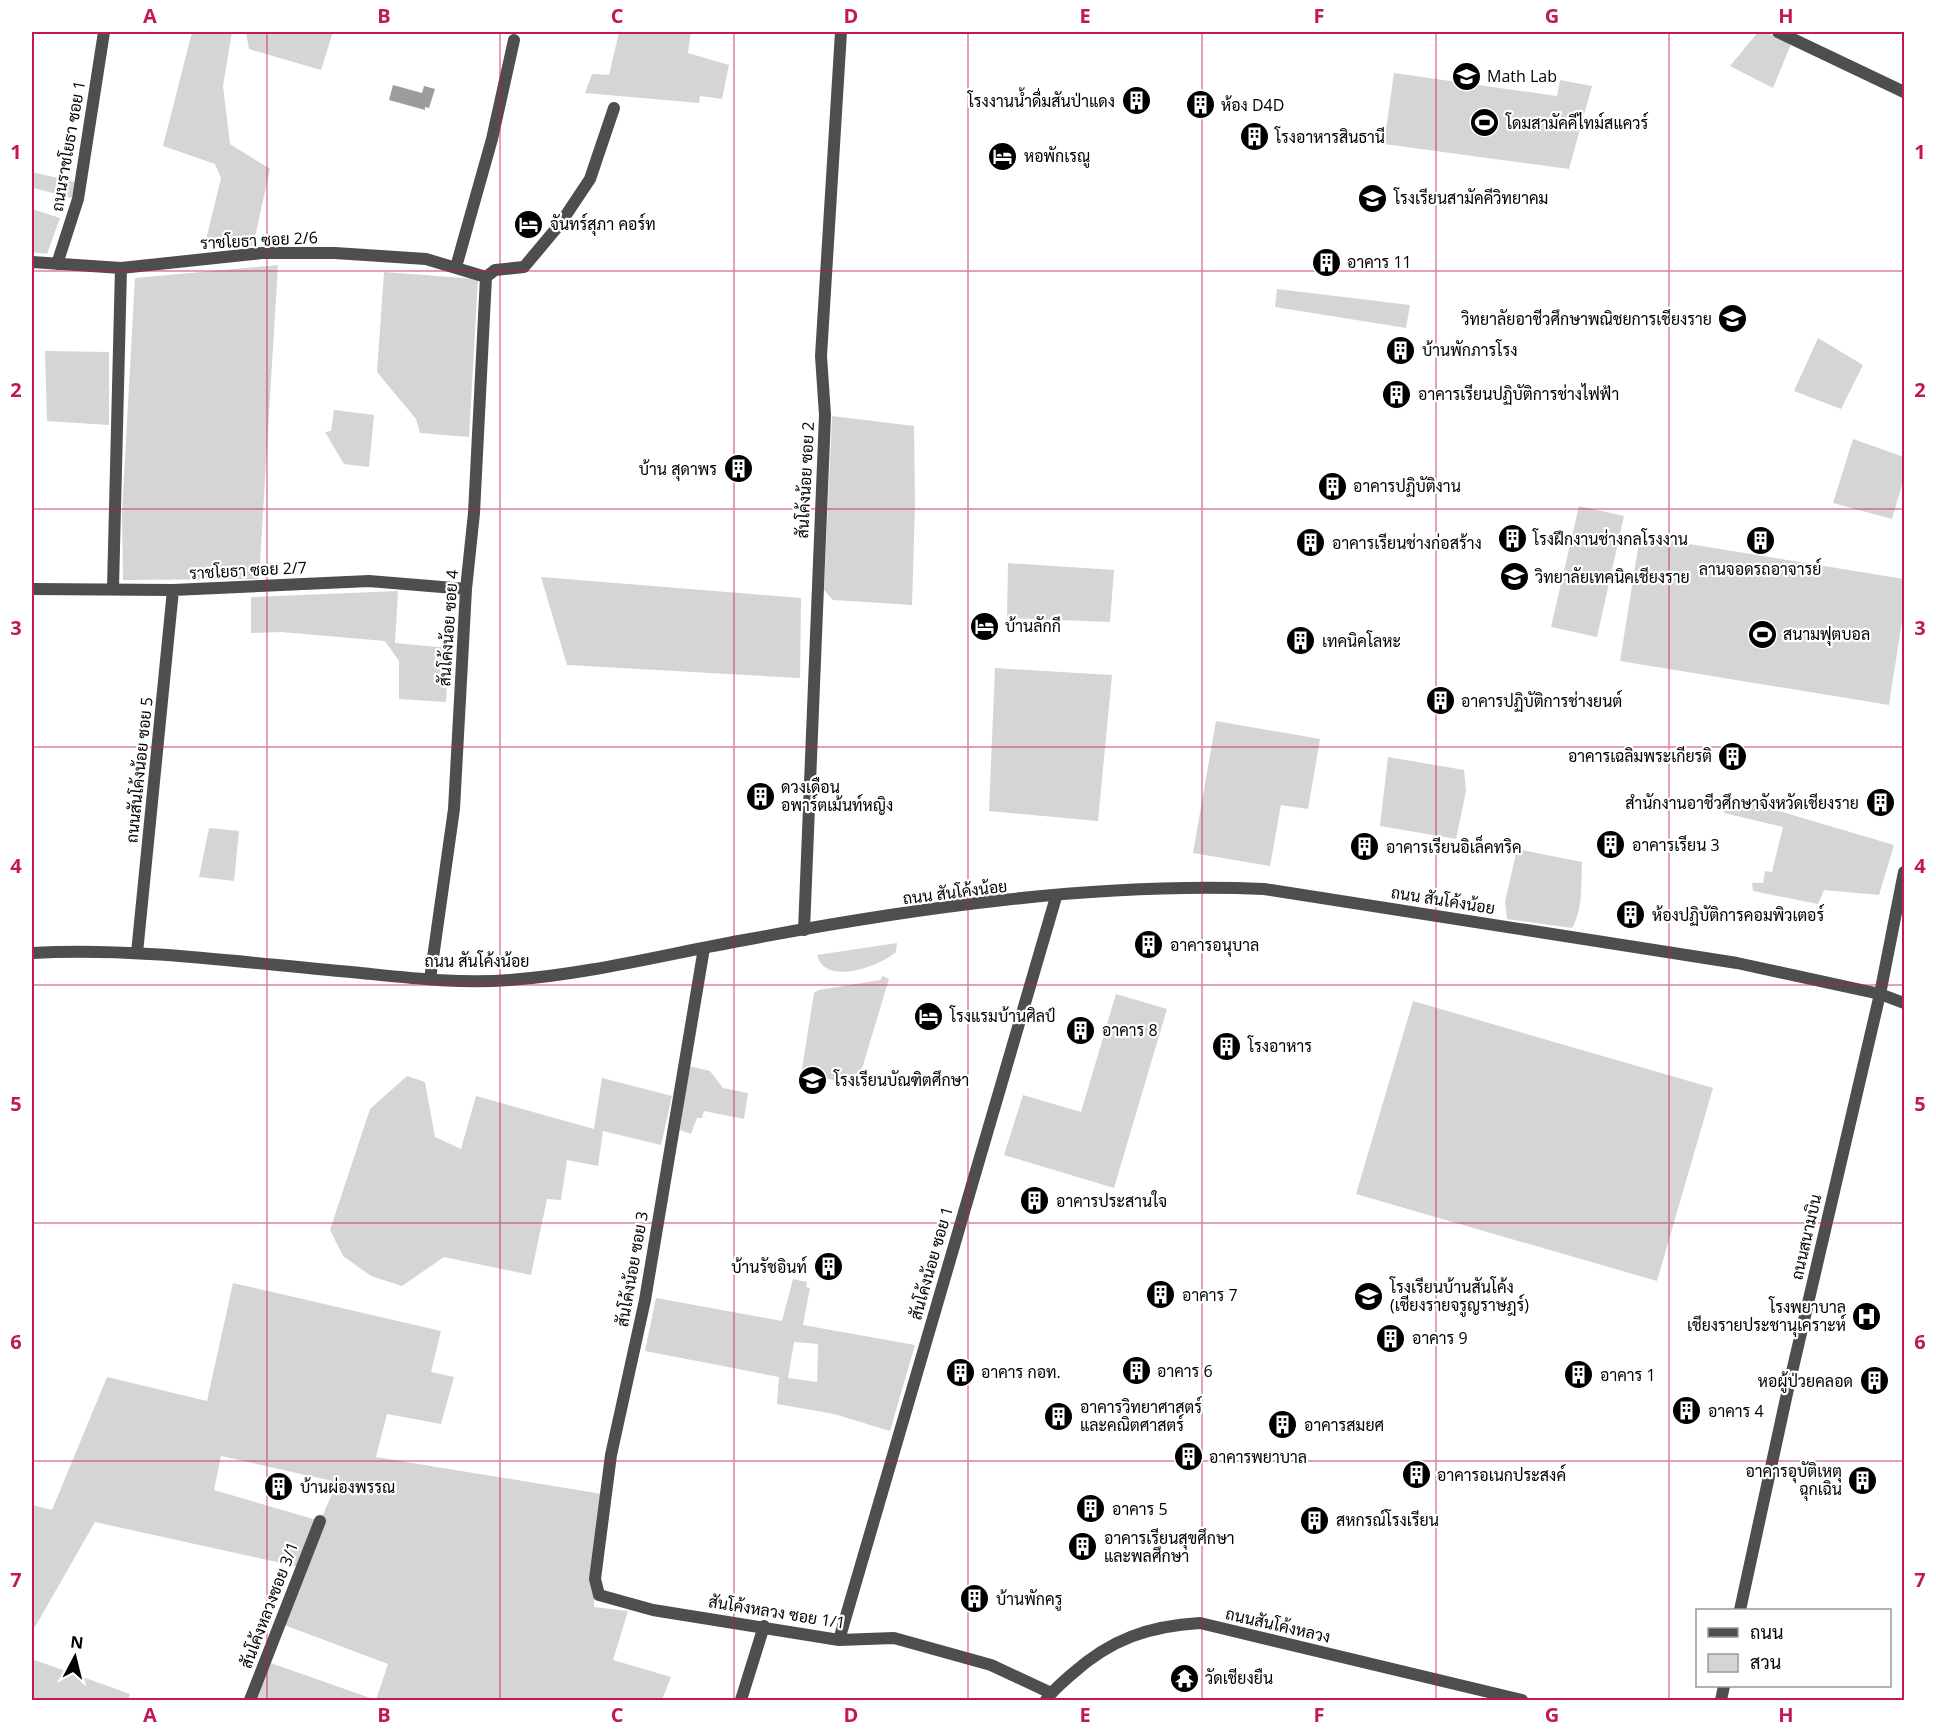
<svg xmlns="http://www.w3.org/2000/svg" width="1936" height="1732" font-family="'Open Sans',Sarabun,sans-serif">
<rect width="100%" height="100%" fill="#fff"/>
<!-- green -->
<path fill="#d5d5d5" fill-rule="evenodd" d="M192 32H232L223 86 230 144 270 169 253 246 205 244 221 178 215 164 163 146Z
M246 32H333L321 70 249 49Z
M619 32H691L688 53 729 65 722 99 700 96 699 103 585 93 592 74 609 75Z
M1758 32H1765L1791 44 1773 88 1730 66Z
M1394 73 1557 96 1560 80 1592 86 1569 169 1384 144Z
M32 172 75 182 72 198 33 188 32 191Z
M32 209 60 218 47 254 32 252Z
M278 265 259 579 123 580 122 512 135 278Z
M384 272 478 279 469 437 420 433 416 419 377 372Z
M1277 289 1410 305 1406 328 1275 307Z
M1818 338 1863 365 1841 409 1794 391Z
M45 351 109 352V425L47 421Z
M334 410 374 415 369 467 344 464 325 432 331 431Z
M832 416 914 426 915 505 912 605 833 600 824 590Z
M1853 439 1904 457V478L1892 519 1833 503Z
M1579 506 1624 516 1597 637 1551 627Z
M1640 536 1904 579V608L1889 705 1620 661Z
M1008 563 1114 570 1110 622 1007 618Z
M541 577 801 598 800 678 567 665Z
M398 591 395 643 449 648 446 702 399 699V661L385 641 281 632 251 633V597Z
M995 668 1112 675 1098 821 989 811Z
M1216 721 1320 739 1308 809 1281 805 1270 866 1193 853Z
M1388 757 1464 770 1466 791 1456 839 1380 826Z
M1728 796 1894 845 1879 895 1824 890 1818 904 1753 891 1752 883H1763L1765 871 1772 872 1783 827 1724 813Z
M209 828 239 831 234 881 199 877Z
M1517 849 1582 862C1581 883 1583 910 1572 928L1507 919 1505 902Z
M897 943 896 952C880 966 825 987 817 955Z
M883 976 889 979 857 1085 805 1074 802 1069 814 993 819 990 880 980Z
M1116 994 1167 1009 1114 1188 1004 1155 1023 1095 1081 1112Z
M1413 1001 1713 1088 1657 1281 1356 1194Z
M689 1066 710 1071 723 1088 748 1093 744 1119 704 1111 702 1118H697L691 1134 680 1130Z
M407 1076 425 1082 435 1137 461 1149 476 1096 594 1129 602 1078 672 1096 661 1145 603 1131 598 1166 567 1160 561 1200 547 1199 531 1275 444 1257 402 1286 371 1276 343 1256 330 1230 370 1109Z
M793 1279 807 1282 806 1287 810 1288 803 1325 915 1345 890 1431 834 1414 777 1404 779 1377 645 1351 656 1298 782 1321ZM794 1342 818 1344 817 1382 788 1378Z
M233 1283 441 1331 431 1372 454 1377 441 1424 387 1414 376 1457 608 1495 595 1575 594 1607 628 1611 613 1660 671 1677 662 1700H250L265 1661 376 1700 388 1664 279 1623 299 1567 95 1522 35 1627 32 1626V1505L52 1510 107 1377 207 1401ZM221 1456 337 1482V1483L320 1521 214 1490Z
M32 1659 130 1694 128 1700H32Z"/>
<!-- water -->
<path fill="#9c9c9c" d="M393 85 422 93 424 86 435 89 429 108 425 107V110L389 100Z"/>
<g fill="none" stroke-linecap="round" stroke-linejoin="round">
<!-- minor -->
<path stroke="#4e4e4e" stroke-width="12" d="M1778 32 1904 92
M32 262 121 268 262 253H335L426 259 486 277
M57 264 78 199 104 32
M456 267 492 139 514 40
M486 277 495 270 524 267 560 224 590 179 614 108
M113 588 121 268
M32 589 173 590 369 581 466 589
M804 930 825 415 821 356 841 32
M704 948 645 1300 611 1455 595 1579 599 1595 653 1610 839 1640 894 1638 991 1665 1051 1693
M137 953 173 590
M430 979 454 809 466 589 474 513 486 277
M839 1640 1056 897
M250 1700 320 1521
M741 1700 764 1626"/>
<!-- tertiary -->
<path stroke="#4e4e4e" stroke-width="12" d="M32 953C141 947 252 964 361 973 410 978 461 984 510 980 591 974 670 953 750 939 914 908 1096 882 1264 889L1737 963 1880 994 1904 1003
M1740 1610 1788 1389 1880 994 1904 872
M1046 1700C1053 1690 1063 1682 1072 1674 1111 1639 1149 1626 1200 1623L1522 1700
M1721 1700 1724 1686"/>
</g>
<!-- grid -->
<path fill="none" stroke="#c2185b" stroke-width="1.5" stroke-opacity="0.55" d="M267 32V1700M500 32V1700M734 32V1700M968 32V1700M1202 32V1700M1436 32V1700M1669 32V1700M32 271H1904M32 509H1904M32 747H1904M32 985H1904M32 1223H1904M32 1461H1904"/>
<!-- icons -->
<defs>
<symbol id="school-disc" viewBox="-11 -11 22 22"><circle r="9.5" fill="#000" stroke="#fff"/><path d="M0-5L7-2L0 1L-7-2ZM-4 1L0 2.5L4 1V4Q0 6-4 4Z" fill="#fff"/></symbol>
<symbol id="building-disc" viewBox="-11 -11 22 22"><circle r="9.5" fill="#000" stroke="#fff"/><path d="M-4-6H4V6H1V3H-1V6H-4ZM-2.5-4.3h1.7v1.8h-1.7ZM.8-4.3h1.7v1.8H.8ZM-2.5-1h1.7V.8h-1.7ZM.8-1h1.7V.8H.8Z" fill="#fff"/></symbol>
<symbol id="stadium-disc" viewBox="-11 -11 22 22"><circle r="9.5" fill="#000" stroke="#fff"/><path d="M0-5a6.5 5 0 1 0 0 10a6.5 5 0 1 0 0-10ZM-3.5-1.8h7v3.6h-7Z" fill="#fff"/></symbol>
<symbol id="hotel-disc" viewBox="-11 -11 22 22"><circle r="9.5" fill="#000" stroke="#fff"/><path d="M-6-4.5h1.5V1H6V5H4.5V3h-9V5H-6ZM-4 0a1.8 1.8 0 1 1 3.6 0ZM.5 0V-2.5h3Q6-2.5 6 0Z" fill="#fff"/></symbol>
<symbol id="university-disc" viewBox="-11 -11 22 22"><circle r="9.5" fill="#000" stroke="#fff"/><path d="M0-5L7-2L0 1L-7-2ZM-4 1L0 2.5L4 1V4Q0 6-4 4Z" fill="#fff"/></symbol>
<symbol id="hospital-disc" viewBox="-11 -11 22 22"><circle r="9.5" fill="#000" stroke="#fff"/><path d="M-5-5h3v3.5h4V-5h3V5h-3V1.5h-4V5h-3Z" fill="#fff"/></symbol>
<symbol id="temple-disc" viewBox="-11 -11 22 22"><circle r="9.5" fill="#000" stroke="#fff"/><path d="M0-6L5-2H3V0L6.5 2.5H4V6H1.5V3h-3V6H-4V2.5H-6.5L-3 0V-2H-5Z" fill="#fff"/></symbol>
</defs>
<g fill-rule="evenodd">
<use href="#school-disc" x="1450" y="60" width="33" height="33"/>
<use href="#building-disc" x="1120" y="84" width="33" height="33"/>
<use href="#building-disc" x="1184" y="88" width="33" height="33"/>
<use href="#stadium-disc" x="1468" y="106" width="33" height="33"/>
<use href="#building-disc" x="1238" y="120" width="33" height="33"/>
<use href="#hotel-disc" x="986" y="140" width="33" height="33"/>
<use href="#school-disc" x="1356" y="182" width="33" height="33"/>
<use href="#hotel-disc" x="512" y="208" width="33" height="33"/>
<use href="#building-disc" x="1310" y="246" width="33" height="33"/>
<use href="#university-disc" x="1716" y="302" width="33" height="33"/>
<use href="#building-disc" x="1384" y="334" width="33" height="33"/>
<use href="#building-disc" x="1380" y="378" width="33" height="33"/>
<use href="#building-disc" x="722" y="452" width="33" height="33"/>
<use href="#building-disc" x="1316" y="470" width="33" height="33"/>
<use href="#building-disc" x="1496" y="522" width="33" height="33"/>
<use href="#building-disc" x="1744" y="524" width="33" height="33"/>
<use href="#building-disc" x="1294" y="526" width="33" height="33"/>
<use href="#university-disc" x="1498" y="560" width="33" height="33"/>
<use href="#hotel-disc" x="968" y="610" width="33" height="33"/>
<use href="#stadium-disc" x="1746" y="618" width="33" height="33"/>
<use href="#building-disc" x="1284" y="624" width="33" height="33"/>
<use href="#building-disc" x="1424" y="684" width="33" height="33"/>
<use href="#building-disc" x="1716" y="740" width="33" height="33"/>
<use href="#building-disc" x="744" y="780" width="33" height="33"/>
<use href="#building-disc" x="1864" y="786" width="33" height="33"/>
<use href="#building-disc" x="1594" y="828" width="33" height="33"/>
<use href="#building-disc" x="1348" y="830" width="33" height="33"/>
<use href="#building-disc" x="1614" y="898" width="33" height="33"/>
<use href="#building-disc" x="1132" y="928" width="33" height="33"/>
<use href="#hotel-disc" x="912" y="1000" width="33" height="33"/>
<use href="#building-disc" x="1064" y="1014" width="33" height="33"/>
<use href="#building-disc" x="1210" y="1030" width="33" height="33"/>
<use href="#school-disc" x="796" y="1064" width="33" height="33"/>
<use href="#building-disc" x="1018" y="1184" width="33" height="33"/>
<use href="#building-disc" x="812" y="1250" width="33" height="33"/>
<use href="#building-disc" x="1144" y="1278" width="33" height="33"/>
<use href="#school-disc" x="1352" y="1280" width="33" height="33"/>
<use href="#hospital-disc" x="1850" y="1300" width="33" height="33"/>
<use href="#building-disc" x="1374" y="1322" width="33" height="33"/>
<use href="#building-disc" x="1120" y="1354" width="33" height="33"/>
<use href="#building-disc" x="944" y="1356" width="33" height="33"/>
<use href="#building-disc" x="1562" y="1358" width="33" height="33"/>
<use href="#building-disc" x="1858" y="1364" width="33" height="33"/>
<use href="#building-disc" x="1670" y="1394" width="33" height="33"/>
<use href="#building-disc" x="1042" y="1400" width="33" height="33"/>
<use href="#building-disc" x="1266" y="1408" width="33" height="33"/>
<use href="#building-disc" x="1172" y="1440" width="33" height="33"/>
<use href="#building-disc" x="1400" y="1458" width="33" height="33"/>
<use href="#building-disc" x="1846" y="1464" width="33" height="33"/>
<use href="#building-disc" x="262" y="1470" width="33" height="33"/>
<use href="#building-disc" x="1074" y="1492" width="33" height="33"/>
<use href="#building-disc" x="1298" y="1504" width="33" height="33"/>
<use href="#building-disc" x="1066" y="1530" width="33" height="33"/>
<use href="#building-disc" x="958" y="1582" width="33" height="33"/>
<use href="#temple-disc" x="1168" y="1662" width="33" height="33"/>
</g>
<g text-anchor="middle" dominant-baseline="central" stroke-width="4.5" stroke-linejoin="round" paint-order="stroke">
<!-- poi labels -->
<g font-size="16" fill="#000" stroke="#fff" text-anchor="start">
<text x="1487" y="76">Math Lab</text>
<text x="1115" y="101" text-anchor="end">โรงงานน้ำดื่มสันป่าแดง</text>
<text x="1221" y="105">ห้อง D4D</text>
<text x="1506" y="123">โดมสามัคคีไทม์สแควร์</text>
<text x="1275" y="137">โรงอาหารสินธานี</text>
<text x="1024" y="156">หอพักเรณู</text>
<text x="1394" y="198">โรงเรียนสามัคคีวิทยาคม</text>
<text x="550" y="224">จันทร์สุภา คอร์ท</text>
<text x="1347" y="262">อาคาร 11</text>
<text x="1712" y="319" text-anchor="end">วิทยาลัยอาชีวศึกษาพณิชยการเชียงราย</text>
<text x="1422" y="350">บ้านพักภารโรง</text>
<text x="1418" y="394">อาคารเรียนปฏิบัติการช่างไฟฟ้า</text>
<text x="717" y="469" text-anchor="end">บ้าน สุดาพร</text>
<text x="1353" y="486">อาคารปฏิบัติงาน</text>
<text x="1533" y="539">โรงฝึกงานช่างกลโรงงาน</text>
<text x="1332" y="543">อาคารเรียนช่างก่อสร้าง</text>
<text x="1760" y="569" text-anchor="middle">ลานจอดรถอาจารย์</text>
<text x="1535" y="577">วิทยาลัยเทคนิคเชียงราย</text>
<text x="1005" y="626">บ้านลักกี</text>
<text x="1783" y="634">สนามฟุตบอล</text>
<text x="1322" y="641">เทคนิคโลหะ</text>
<text x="1461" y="701">อาคารปฏิบัติการช่างยนต์</text>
<text x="1712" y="756" text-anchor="end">อาคารเฉลิมพระเกียรติ</text>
<text x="781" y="787">ดวงเดือน<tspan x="781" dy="18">อพาร์ตเม้นท์หญิง</tspan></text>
<text x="1859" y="803" text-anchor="end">สำนักงานอาชีวศึกษาจังหวัดเชียงราย</text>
<text x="1632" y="845">อาคารเรียน 3</text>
<text x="1386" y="847">อาคารเรียนอิเล็คทริค</text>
<text x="1652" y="915">ห้องปฏิบัติการคอมพิวเตอร์</text>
<text x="1170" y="945">อาคารอนุบาล</text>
<text x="950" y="1016">โรงแรมบ้านศิลป์</text>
<text x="1102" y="1030">อาคาร 8</text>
<text x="1248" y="1046">โรงอาหาร</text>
<text x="834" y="1080">โรงเรียนบัณฑิตศึกษา</text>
<text x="1056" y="1201">อาคารประสานใจ</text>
<text x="807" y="1267" text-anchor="end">บ้านรัชอินท์</text>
<text x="1390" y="1287">โรงเรียนบ้านสันโค้ง<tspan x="1390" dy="18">(เชียงรายจรูญราษฎร์)</tspan></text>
<text x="1182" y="1295">อาคาร 7</text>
<text x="1846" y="1307" text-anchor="end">โรงพยาบาล<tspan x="1846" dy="18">เชียงรายประชานุเคราะห์</tspan></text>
<text x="1412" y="1338">อาคาร 9</text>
<text x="1157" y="1371">อาคาร 6</text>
<text x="981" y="1372">อาคาร กอท.</text>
<text x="1600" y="1375">อาคาร 1</text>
<text x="1853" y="1381" text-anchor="end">หอผู้ป่วยคลอด</text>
<text x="1080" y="1407">อาคารวิทยาศาสตร์<tspan x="1080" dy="18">และคณิตศาสตร์</tspan></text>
<text x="1708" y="1411">อาคาร 4</text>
<text x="1304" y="1425">อาคารสมยศ</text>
<text x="1209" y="1457">อาคารพยาบาล</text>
<text x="1842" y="1471" text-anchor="end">อาคารอุบัติเหตุ<tspan x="1842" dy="18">ฉุกเฉิน</tspan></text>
<text x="1437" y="1475">อาคารอเนกประสงค์</text>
<text x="300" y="1487">บ้านผ่องพรรณ</text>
<text x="1112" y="1509">อาคาร 5</text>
<text x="1336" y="1520">สหกรณ์โรงเรียน</text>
<text x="1104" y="1538">อาคารเรียนสุขศึกษา<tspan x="1104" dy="18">และพลศึกษา</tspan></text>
<text x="996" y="1599">บ้านพักครู</text>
<text x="1205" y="1678">วัดเชียงยืน</text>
</g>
<!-- street labels -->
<g font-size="16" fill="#000" stroke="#fff">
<text transform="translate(68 146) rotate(-80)">ถนนราชโยธา ซอย 1</text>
<text transform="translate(259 240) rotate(-3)">ราชโยธา ซอย 2/6</text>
<text transform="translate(805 480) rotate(-87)">สันโค้งน้อย ซอย 2</text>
<text transform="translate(248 570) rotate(-3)">ราชโยธา ซอย 2/7</text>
<text transform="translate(448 628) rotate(-86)">สันโค้งน้อย ซอย 4</text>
<text transform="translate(139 770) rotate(-84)">ถนนสันโค้งน้อย ซอย 5</text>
<text transform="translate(955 892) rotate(-7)">ถนน สันโค้งน้อย</text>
<text transform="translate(1443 900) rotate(9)">ถนน สันโค้งน้อย</text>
<text x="477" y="961">ถนน สันโค้งน้อย</text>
<text transform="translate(1806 1237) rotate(-77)">ถนนสนามบิน</text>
<text transform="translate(931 1263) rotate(-74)">สันโค้งน้อย ซอย 1</text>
<text transform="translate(632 1269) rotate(-80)">สันโค้งน้อย ซอย 3</text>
<text transform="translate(269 1605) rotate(-69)">สันโค้งหลวงซอย 3/1</text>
<text transform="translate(777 1612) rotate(9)">สันโค้งหลวง ซอย 1/1</text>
<text transform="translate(1278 1625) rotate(13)">ถนนสันโค้งหลวง</text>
</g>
</g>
<!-- border -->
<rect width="1936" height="1732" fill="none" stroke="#ffffff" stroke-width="66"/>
<!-- legend -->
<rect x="1696" y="1609" width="195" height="78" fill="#ffffff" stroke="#999999" stroke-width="1.5"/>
<rect x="1708" y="1628" width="30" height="9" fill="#4e4e4e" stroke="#999999" stroke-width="1.5"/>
<text x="1750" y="1639" font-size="18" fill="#000000">ถนน</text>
<rect x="1708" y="1654" width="30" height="18" fill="#d5d5d5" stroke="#999999" stroke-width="1.5"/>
<text x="1750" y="1669" font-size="18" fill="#000000">สวน</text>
<!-- north arrow -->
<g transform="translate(75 1657) rotate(7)" stroke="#ffffff" stroke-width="4.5" paint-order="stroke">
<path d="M0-4.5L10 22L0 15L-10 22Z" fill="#000000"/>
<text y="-9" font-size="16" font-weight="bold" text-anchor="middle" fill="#000000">N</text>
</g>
<rect x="33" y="33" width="1870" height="1666" fill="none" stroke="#c2185b" stroke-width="2"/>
<g font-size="20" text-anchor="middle" font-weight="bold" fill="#c2185b">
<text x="150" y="23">A</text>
<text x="384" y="23">B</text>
<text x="617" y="23">C</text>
<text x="851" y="23">D</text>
<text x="1085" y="23">E</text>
<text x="1319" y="23">F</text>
<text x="1552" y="23">G</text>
<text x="1786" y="23">H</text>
<text x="16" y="159">1</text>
<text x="1920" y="159">1</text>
<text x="16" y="397">2</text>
<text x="1920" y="397">2</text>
<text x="16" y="635">3</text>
<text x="1920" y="635">3</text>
<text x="16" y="873">4</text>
<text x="1920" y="873">4</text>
<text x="16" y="1111">5</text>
<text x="1920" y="1111">5</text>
<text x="16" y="1349">6</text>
<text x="1920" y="1349">6</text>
<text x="16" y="1587">7</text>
<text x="1920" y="1587">7</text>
<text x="150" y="1722">A</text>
<text x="384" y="1722">B</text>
<text x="617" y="1722">C</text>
<text x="851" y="1722">D</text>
<text x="1085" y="1722">E</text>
<text x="1319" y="1722">F</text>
<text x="1552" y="1722">G</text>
<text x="1786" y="1722">H</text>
</g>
</svg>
